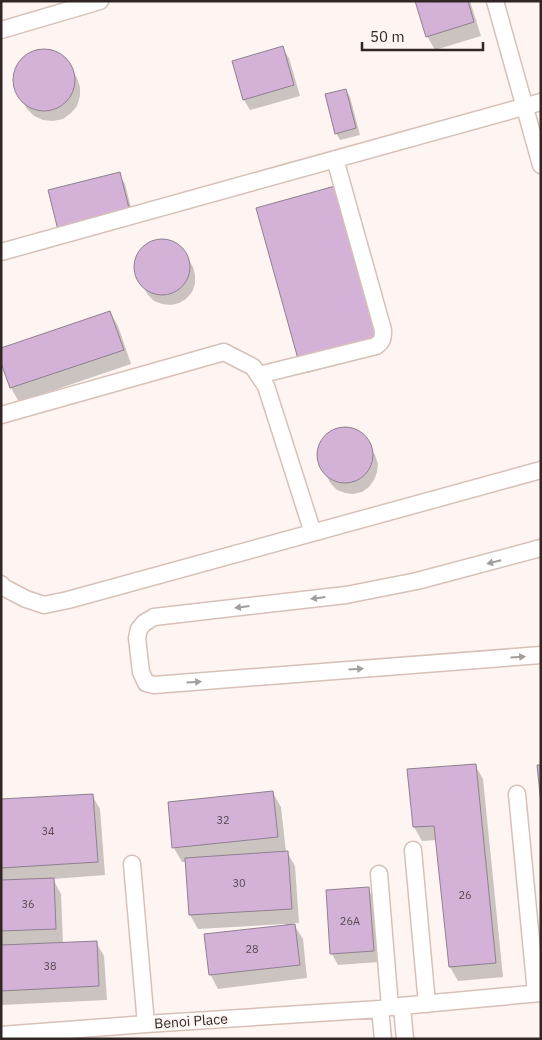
<svg xmlns="http://www.w3.org/2000/svg" width="542" height="1040" font-family="'IBM Plex Sans',sans-serif">
<rect width="100%" height="100%" fill="#fef4f1"/>
<!-- shadow -->
<path fill="#0003" d="M416 1H440V3L445 1H470L481 36 435 50 427 36Z
M282 47 289 58 300 96 250 110 244 100 233 62Z
M47 50 56 53 64 58 77 78 80 87V96L77 106 71 113 63 119 53 121 43 120 34 116 27 109 16 89 14 79 16 70 21 61 28 55 37 51Z
M346 90 350 97 360 135 340 140 336 133Z
M119 174 125 184 135 223 59 230Z
M342 202 384 352 308 373 299 359Z
M165 240 174 243 181 248 193 267 195 275V284L192 292 186 299 179 303 171 305 162 304 154 301 148 295 137 276 135 268 137 258 141 251 148 244 156 241Z
M110 312 118 326 131 364 19 402 11 388 1 359Z
M339 429H348L356 431 364 437 375 455 378 464 377 472 374 480 369 487 362 492 353 494 345 493 337 490 331 484 320 465 318 456 319 447 324 439 331 433Z
M475 765 483 779 503 977 458 981 450 967 437 840 422 841 414 827Z
M273 793 281 807 286 852H287L295 866 299 923H293L303 939 307 978 218 989 210 974 285 926V924L198 929 190 915 187 862H182L174 848 169 803Z
M92 795 100 809 105 875 53 879 61 894 63 944 96 942 104 956 107 1000 1 1005V801Z
M368 888 374 899 379 962 338 965 332 954 327 891Z"/>
<!-- building -->
<path fill="#d4b2d8" stroke="#8e808f" d="M415 1H437V2L441 1H468L474 22 426 37Z
M283 46 294 85 243 100 232 61Z
M13 80a31 31 0 1 1 62 0a31 31 0 1 1-62 0Z
M346 89 356 128 335 134 325 94Z
M120 172 130 212 58 230 48 190Z
M335 186 377 338 298 359 256 208Z
M134 267a28 28 0 1 1 56 0a28 28 0 1 1-56 0Z
M110 311 124 350 10 388 1 363V348Z
M317 455a28 28 0 1 1 56 0a28 28 0 1 1-56 0Z
M476 764 496 963 449 967 434 826 413 827 407 769Z
M537 765H541V804Z
M273 791 278 837 172 848 168 802Z
M93 794 98 862 1 868V799Z
M288 851 292 909 189 915 185 858Z
M54 878 56 929 1 931V880Z
M369 887 374 951 330 954 326 890Z
M295 924 300 965 209 975 204 934Z
M97 941 99 986 1 991V945Z"/>
<g fill="none" stroke-linecap="round" stroke-linejoin="round">
<defs>
<path id="minor" d="M495 1 541 165
M1 30 100 1
M1 252 541 102
M259 375 376 346C383 341 383 338 383 330L335 159
M1 415 224 352 253 367 266 386 313 533
M541 548 417 581 346 595 154 617 144 623 139 629 137 638 141 672 146 683 154 685 541 655
M1 584 3 587 26 599 44 605 68 600 541 470
M517 794 536 993
M413 850 427 1004
M132 864 146 1024
M379 874 390 1007
M402 1007 405 1039
M380 1009 383 1039
M1 1035 146 1024 380 1009 390 1007 541 993"/>
</defs>
<!-- minor casing -->
<use href="#minor" stroke="#d7c0b7" stroke-width="19"/>
<!-- minor -->
<use href="#minor" stroke="#fff" stroke-width="16"/>
</g>
<!-- one-way arrows -->
<defs><path id="oneway-solid" d="M-6-.8H1V-3.2L6.5 0L1 3.2V.8H-6Z" transform="scale(1.25)"/></defs>
<g fill="#a29e9c">
<use href="#oneway-solid" transform="translate(494 562) rotate(166)"/>
<use href="#oneway-solid" transform="translate(318 598) rotate(173)"/>
<use href="#oneway-solid" transform="translate(242 607) rotate(173)"/>
<use href="#oneway-solid" transform="translate(518 657) rotate(-4)"/>
<use href="#oneway-solid" transform="translate(356 669) rotate(-4)"/>
<use href="#oneway-solid" transform="translate(194 682) rotate(-4)"/>
</g>
<g text-anchor="middle" dominant-baseline="central" stroke-width="4" stroke-linejoin="round" paint-order="stroke">
<!-- number labels -->
<g font-size="11" fill="#594a51">
<text x="223" y="820">32</text>
<text x="48" y="831">34</text>
<text x="239" y="883">30</text>
<text x="465" y="895">26</text>
<text x="28" y="904">36</text>
<text x="350" y="921">26A</text>
<text x="252" y="949">28</text>
<text x="50" y="966">38</text>
</g>
<!-- street labels -->
<g font-size="14" fill="#302724" stroke="#fef4f1">
<text transform="translate(191 1021) rotate(-4)">Benoi Place</text>
</g>
</g>
<!-- border -->
<rect width="542" height="1040" fill="none" stroke="#302724" stroke-width="5"/>
<!-- scale -->
<path d="M362 42v8h121v-8" fill="none" stroke="#302724" stroke-width="2.5"/>
<text x="370" y="42" font-size="15" fill="#302724" stroke="#fef4f1" stroke-width="4" paint-order="stroke">50 m</text>
</svg>
